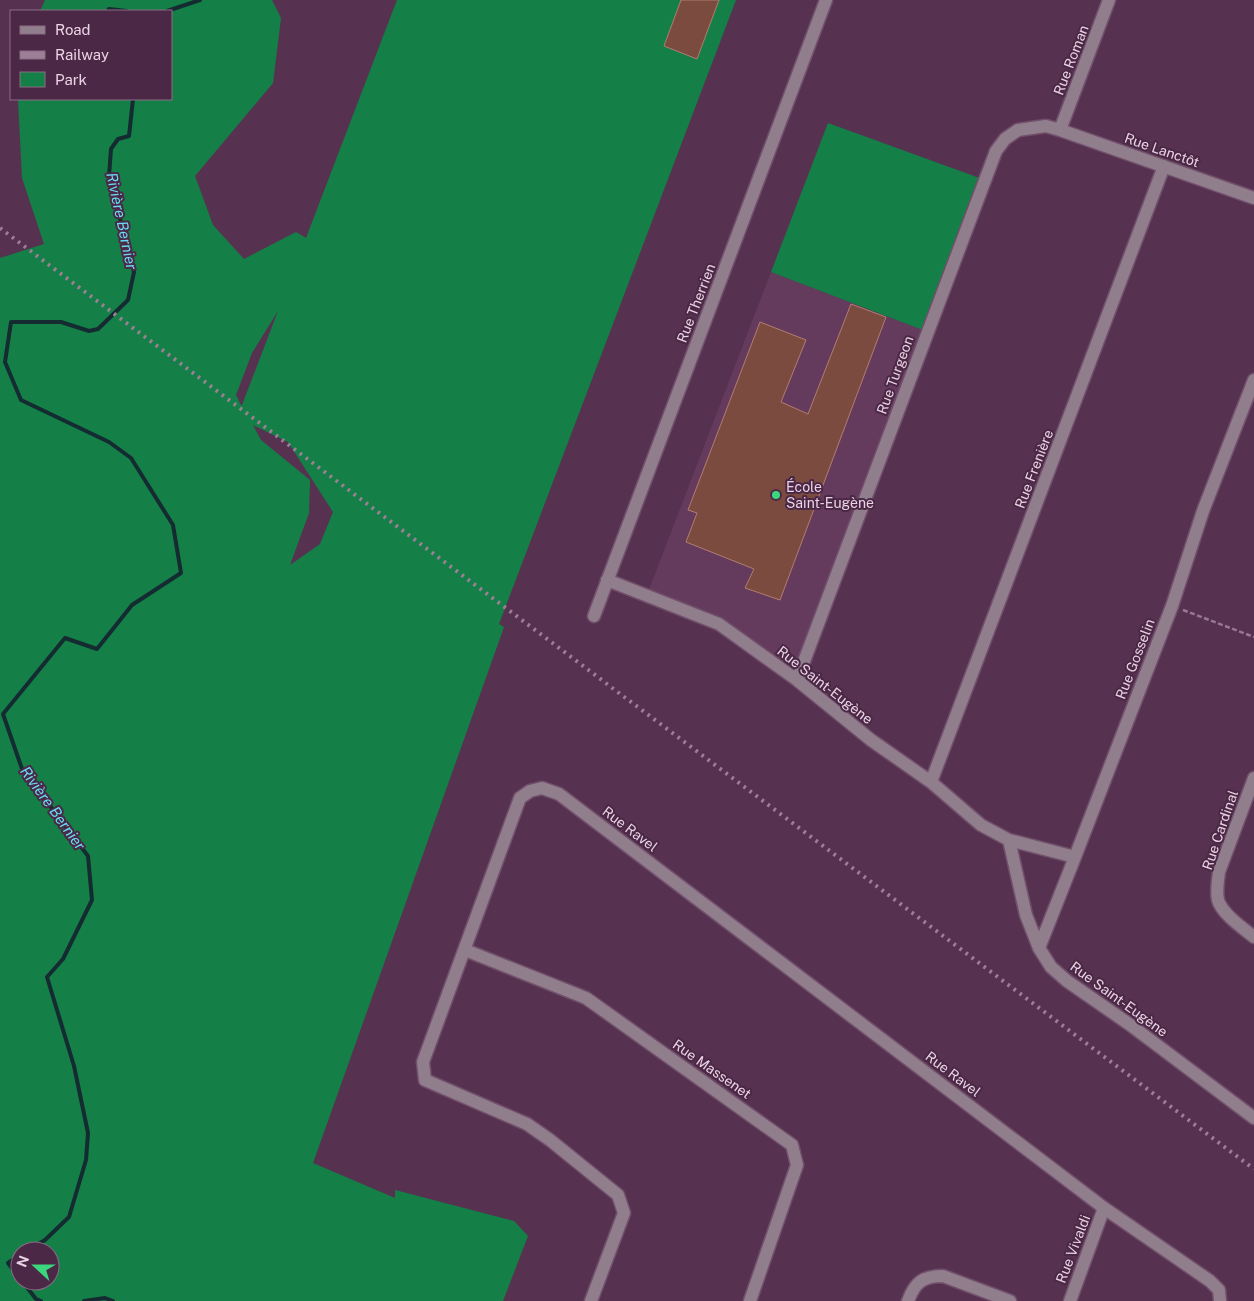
<svg xmlns="http://www.w3.org/2000/svg" width="1254" height="1301" font-family="'Public Sans',sans-serif">
<rect width="100%" height="100%" fill="#563250"/>
<!-- built -->
<path fill="#653b5d" d="M771 272 928 332 797 680 719 624 647 595Z"/>
<!-- green -->
<path fill="#148047" fill-rule="evenodd" d="M45 0H272L281 18 273 83 195 176 213 225 244 259 296 232 306 238 397 0H736L499 624 504 627 313 1163 395 1198V1190L514 1221 528 1236 503 1301H0V258L44 244 22 178 18 99H171V11H40ZM278 311 242 405H241L236 395 252 353ZM253 425 288 442 333 512 320 544 290 565 309 513 310 480 261 440ZM20 1251H50V1281H20Z
M828 123 985 180 928 332 771 272Z"/>
<g fill="none" stroke-linecap="round" stroke-linejoin="round">
<!-- stream -->
<path stroke="#142c31" stroke-width="4" d="M108 11 109 9 127 11
M167 11 200 0
M27 1251 45 1240 69 1217 86 1160 88 1133 74 1066 47 977 63 959 92 900 88 856 22 769 3 714 65 638 97 649 132 605 181 573 173 525 131 458 109 442 21 400 5 362 11 322H61L89 331 98 329 128 300 134 272 109 176 111 149 118 139 129 136 133 99
M20 1255 8 1263 20 1279
M22 1281 36 1299 41 1301
M84 1301 105 1298 113 1301"/>
</g>
<!-- building -->
<path fill="#7b4b40" stroke="#b17d71" d="M681 0H719L697 59 664 46Z
M851 304 886 317 780 600 745 588 754 569 686 542 697 513 688 510 760 322 806 340 781 402 808 414Z"/>
<g fill="none" stroke-linecap="round" stroke-linejoin="round">
<defs>
<path id="minor" d="M1060 130 1109 0
M607 580 719 624 797 680 871 740 931 782 981 825 1009 840 1075 857
M594 616 826 0
M797 680 996 151 1005 139 1018 130 1046 126 1060 130 1254 198
M1254 778 1219 872C1218 881 1216 890 1218 900 1222 914 1243 928 1254 937
M931 782 1164 166
M1009 840 1026 915 1039 948 1051 967 1067 981 1129 1024 1254 1118
M1039 948 1075 857 1172 606 1203 511 1254 380
M465 950 586 998 792 1145 797 1165 750 1301
M591 1301 624 1213 618 1195 550 1140 527 1124 425 1080 423 1062 520 798 530 791 542 788 559 794 1104 1208 1210 1281 1219 1290 1220 1301
M908 1301C915 1282 923 1276 943 1276L1010 1301
M1070 1301 1104 1208"/>
</defs>
<!-- minor casing -->
<use href="#minor" stroke="#714f6b" stroke-width="15"/>
<!-- path -->
<path stroke="#977991" stroke-width="2.5" stroke-dasharray="5 2.5" stroke-linecap="butt" d="M1183 610 1254 637"/>
<!-- minor -->
<use href="#minor" stroke="#917e8d" stroke-width="12"/>
<!-- rail -->
<path stroke="#9d7f97" stroke-width="4" stroke-dasharray="2.5 5" stroke-linecap="butt" d="M0 228 611 687 1254 1169"/>
</g>
<!-- markers -->
<circle fill="#3ad77f" stroke="#4b2845" stroke-width="2" cx="776" cy="495" r="5"/>
<g text-anchor="middle" dominant-baseline="central" stroke-width="4" stroke-linejoin="round" paint-order="stroke">
<!-- street labels -->
<g font-size="14" fill="#ead3e5" stroke="#4b2845">
<text transform="translate(1071 60) rotate(-69)">Rue Roman</text>
<text transform="translate(1162 150) rotate(19)">Rue Lanctôt</text>
<text transform="translate(696 303) rotate(-69)">Rue Therrien</text>
<text transform="translate(895 375) rotate(-70)">Rue Turgeon</text>
<text transform="translate(1034 469) rotate(-69)">Rue Frenière</text>
<text transform="translate(1135 659) rotate(-69)">Rue Gosselin</text>
<text transform="translate(825 685) rotate(38)">Rue Saint-Eugène</text>
<text transform="translate(630 829) rotate(37)">Rue Ravel</text>
<text transform="translate(1220 830) rotate(-71)">Rue Cardinal</text>
<text transform="translate(1119 999) rotate(36)">Rue Saint-Eugène</text>
<text transform="translate(712 1069) rotate(35)">Rue Massenet</text>
<text transform="translate(953 1074) rotate(37)">Rue Ravel</text>
<text transform="translate(1073 1249) rotate(-69)">Rue Vivaldi</text>
</g>
<!-- poi labels -->
<g font-size="14" fill="#ead3e5" stroke="#4b2845" text-anchor="start">
<text x="786" y="487">École<tspan x="786" dy="16">Saint-Eugène</tspan></text>
</g>
<!-- water labels -->
<g font-size="15" font-style="italic" fill="#67ddf6" stroke="#4b2845">
<text transform="translate(122 221) rotate(78)">Rivière Bernier</text>
<text transform="translate(53 808) rotate(54)">Rivière Bernier</text>
</g>
</g>
<!-- legend -->
<rect x="10" y="10" width="162" height="90" fill="#4b2845" stroke="#8b6c85"/>
<rect x="20" y="26" width="25" height="8" fill="#917e8d" stroke="#8b6c85"/>
<text x="55" y="35" font-size="15" fill="#ead3e5">Road</text>
<rect x="20" y="51" width="25" height="8" fill="#9d7f97" stroke="#8b6c85"/>
<text x="55" y="60" font-size="15" fill="#ead3e5">Railway</text>
<rect x="20" y="72" width="25" height="15" fill="#148047" stroke="#8b6c85"/>
<text x="55" y="85" font-size="15" fill="#ead3e5">Park</text>
<!-- north arrow -->
<g transform="translate(35 1266) rotate(291)"><circle r="24" fill="#4b2845" stroke="#8b6c85"/>
<path d="M0-4L9 19L0 12L-9 19Z" fill="#3ad77f"/>
<text y="-8" font-size="14" font-weight="bold" text-anchor="middle" fill="#ead3e5">N</text>
</g>
</svg>
